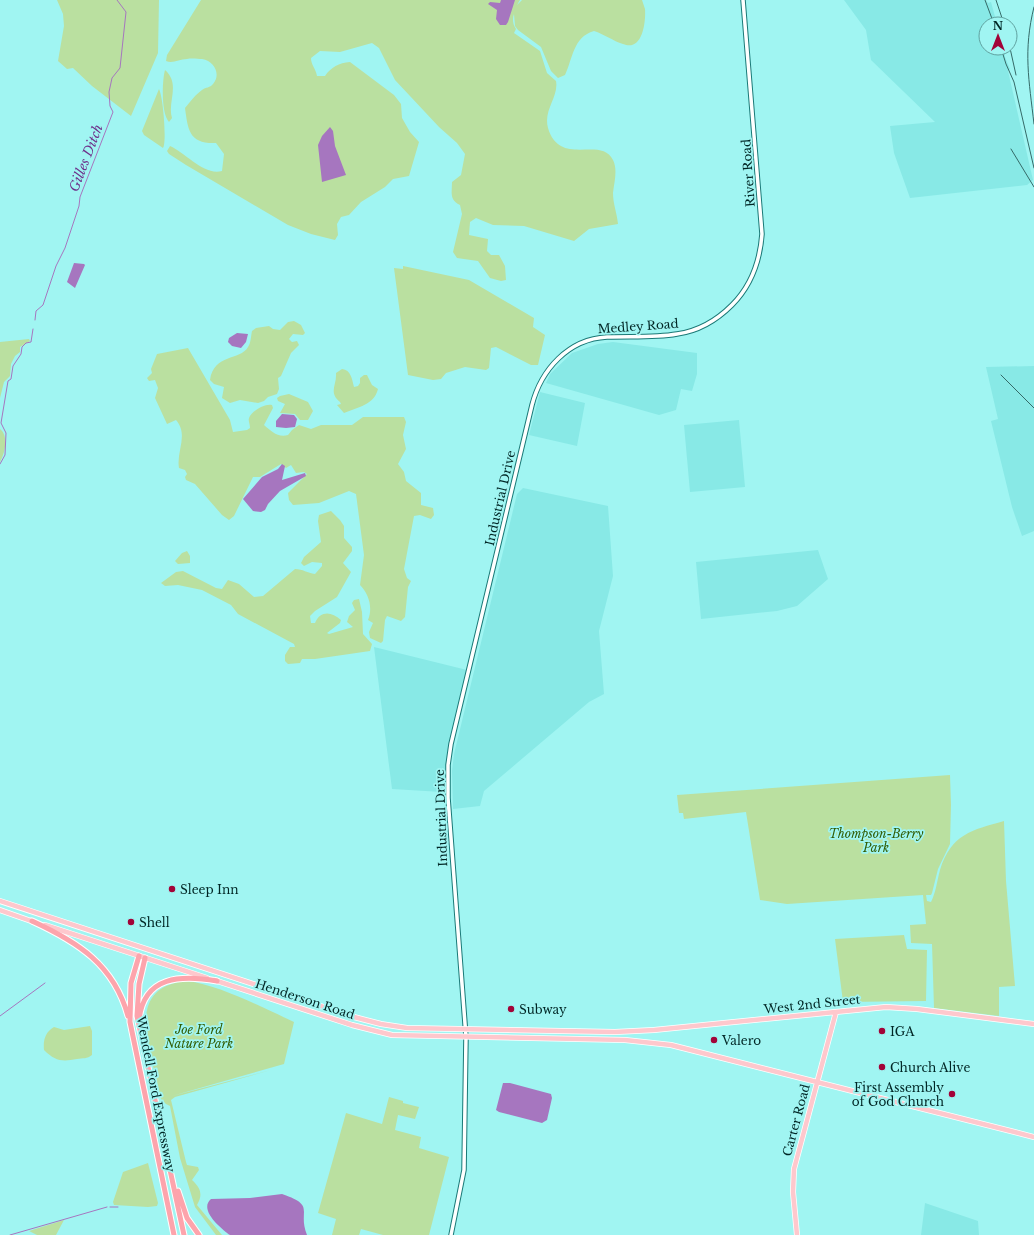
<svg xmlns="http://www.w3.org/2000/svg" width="1034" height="1235" font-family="'Libre Baskerville',serif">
<rect width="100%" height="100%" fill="#a0f5f2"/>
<!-- built -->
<path fill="#88e9e6" d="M844 0H986L988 3 991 2 997 24H986V48H1004L1005 57 1010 69 1008 71 1033 180 1027 185 910 198 894 153 890 126 935 122 871 60 866 30Z
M613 342 697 353V374L692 391 681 389 676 410 659 415 546 383 550 374 572 353 598 344Z
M1034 366V531L1022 536 1012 507 991 421 998 419 986 367Z
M540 392 585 403 577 446 529 435Z
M739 420 745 487 690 492 684 425Z
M523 488 608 506 613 576 599 631 604 694 589 702 484 791 480 806 453 809 452 771 454 754 517 494Z
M818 550 828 579 797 606 777 611 701 619 696 562Z
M374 647 467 670 448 749 442 792 392 789Z
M925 1203 978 1221 979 1235H921Z"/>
<!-- green -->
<path fill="#bae0a0" d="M57 0H159L158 53 131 116 92 86 73 68 67 69 58 61 64 26 63 14Z
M201 0H520L517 5 522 0H642C643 3 644 6 645 9 646 23 642 52 623 44 613 41 604 34 594 31 573 37 573 58 565 75L558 78 551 71 541 47 518 30 515 26 514 14C512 19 513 25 516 29L514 33 540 51 547 73 556 81C559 97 543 110 548 128 560 168 601 135 613 160 618 170 614 183 613 193 613 204 617 213 618 224L589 229 574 241 524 226 493 225 476 218 470 222 469 235 488 239 487 251 491 255H499L505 266 506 280 501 281 490 278 478 261 457 258 453 252 462 214 460 205C449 200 452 192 452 182L461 175 465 154 457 143 439 127 395 80 379 48 372 43 340 52 320 51 311 58C311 65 316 69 317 76H325C331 67 339 63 350 62L394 95 401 104 402 118 410 132 419 142 409 176 393 179 385 187 361 202 349 215 341 217 337 224 338 235 335 240 311 234 288 225 186 165 169 154 167 151 170 146C186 153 204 176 222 171L224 154 216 143C189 144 188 130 185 108 190 102 196 94 202 90 206 87 210 88 213 84 221 75 215 61 202 59 198 59 192 58 187 59 179 59 173 64 166 61L167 55Z
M165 70C181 84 167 102 172 118L169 122C161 114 162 81 165 70Z
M159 89C163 96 167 142 163 148L144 135 142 131Z
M403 266 469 280 534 318 533 327 545 335 538 365H531L496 347 491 348 489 368 486 370 465 367 446 373 441 379 433 380 408 375 394 268 403 269Z
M294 321 301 325 305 333 303 335 293 334 289 339 292 342 297 341 299 345 291 353 281 376 278 378 279 389 277 394 268 397 264 401 258 403 240 400 230 403 222 398 224 387 214 384 210 380C214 353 240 361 248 347 251 343 251 335 252 331L256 328 269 326 273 329 280 330 288 322Z
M29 339 30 341 20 347V352L15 356 11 364 10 376 4 382 0 398V342Z
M188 348 230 420 233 432 247 430 250 428C250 424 248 421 249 418 252 411 265 403 272 405L273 408 264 425C271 431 278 438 288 435L292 430 299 425 311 429 321 425H352L363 417H404L406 422 403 435 406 449 398 464 404 472 406 481 421 493V505L433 508 434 515 431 519 420 515 414 516 404 569 407 578 411 581 408 587 405 617 401 621 387 616 385 620 383 641 381 643 370 638 369 632 373 623 368 620C373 608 369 594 360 585L364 555 356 494 349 491 319 503 293 505 289 500 288 493 307 474 304 472 296 473 291 465 286 468 281 464 260 477H253L234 516 229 520 222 515 195 484 186 480 185 477 187 474 185 470 179 468C176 451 189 435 176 420L167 424 155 398 158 388 155 380 149 381 147 378 152 373 151 369 157 354Z
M342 369C351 370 352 379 354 387L358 386 360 383V378L364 375H367L372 385 378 389C374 405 358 407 344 413L337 405 341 404 340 402C328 392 337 385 336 373Z
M289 394 308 402 313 411 308 420H300L295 414 280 413 285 404 278 401 277 398 280 396Z
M0 429C9 436 5 453 0 462Z
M331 511 340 520 344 526V538L352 547V551L343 563 351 572 337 597 315 611 310 616 311 623H315C320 611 331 611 341 620L340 623 327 633 329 634 353 627 347 622 349 616 355 610 352 603 354 600 359 599 362 612 363 634 372 644 370 651 315 659H302L300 663 288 664 285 661V655L290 647H295L294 644 238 614 231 605 202 590 178 585 165 586 161 583 176 572 183 571 216 588 222 589 228 580 239 584 254 597 263 596 295 569C303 569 307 573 315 574L322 566V563L312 562 304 566 301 563 304 557 321 542 318 521 319 515Z
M187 551 190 556V563L178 564 175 561 182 553Z
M950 775 951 805 950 844 938 869 932 893 931 895H926L927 901 931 902C936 892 937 881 940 870 951 834 972 830 1004 821L1006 881 1015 986 999 987V1016L934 1008 932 944 911 943 910 925 926 924 923 895 787 904 760 900 746 812 684 819 683 813H679L677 795Z
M904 935 907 949 927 950 926 1001 843 1002 835 939Z
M187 981C220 985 263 1008 294 1022L284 1064 172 1096 271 1070 175 1097 171 1100 186 1162 187 1165 198 1167 199 1170 192 1180C201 1188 203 1195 197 1205L222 1235H216L195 1207 180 1158 170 1106 166 1104 161 1099C154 1058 119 987 187 981Z
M90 1026 92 1031V1055C87 1059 83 1058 77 1059 62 1062 55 1061 44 1050 43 1041 45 1032 54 1027L64 1030Z
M389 1097 403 1101V1103L419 1107 415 1119 398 1115 395 1130 421 1137 419 1148 449 1157 429 1235H383L361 1229 359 1235H332L336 1219 318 1213 346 1113 382 1124Z
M148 1163 158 1203 157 1206 148 1207 114 1205 113 1202 123 1172Z
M64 1220 56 1235H37L29 1231Z"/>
<!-- water -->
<path fill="#a676bf" d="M501 0H515L508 22 506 25H500L496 19 497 10 488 4 490 2 500 3Z
M330 127 333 131 335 146 346 175 322 182 318 145 322 136Z
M74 263 84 264 85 265 75 288 67 282Z
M237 333 248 334 246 342 241 348 232 346 228 342 229 338Z
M282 414 294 415 297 419 295 427 286 428 276 427V421Z
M282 464 285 466 282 480 305 473 306 476 280 491 268 504 265 510 261 512 253 511 243 499 262 477 278 469Z
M503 1083H510L551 1094 552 1098 547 1120 542 1123 499 1112 496 1110Z
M282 1194C317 1206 297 1210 307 1235H230C222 1229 198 1210 211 1199L250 1198Z"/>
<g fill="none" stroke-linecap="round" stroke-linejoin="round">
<!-- stream -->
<path stroke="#a676bf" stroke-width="1" d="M35 320 36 311 43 305 56 266 65 248 79 206 80 197 113 112 110 106 109 92 112 78 120 68 126 12 117 0
M0 464 5 455 6 433 1 423 8 381 11 379 13 366 21 354 22 347 26 343 31 342 33 329
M0 1016 45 983
M110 1207H118
M10 1235 107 1207"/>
<defs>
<path id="minor" d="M451 1235 464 1170 466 1037 448 798V765L451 744 532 405C541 370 568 339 607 337 630 336 654 338 677 334 699 331 717 320 732 305 752 285 760 261 762 234L743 0"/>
<path id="major" d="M0 901 354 1017 381 1024 407 1028 615 1032 654 1030 886 1007 917 1009 1034 1024
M0 910 34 922
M45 925 207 978
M214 980 352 1025 392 1035 625 1040 671 1045 1034 1137
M797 1235 793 1192 794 1169 836 1012"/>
<path id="highway" d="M32 921C78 942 114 965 128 1016
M139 956 131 983 130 1022 174 1235
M145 958 139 984 137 1016 184 1235
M139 1021C143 975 182 975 217 981
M178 1191 187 1218 199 1235"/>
</defs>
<!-- minor casing -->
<use href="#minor" stroke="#1a7977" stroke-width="5.5"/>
<!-- major casing -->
<use href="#major" stroke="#fff" stroke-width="6"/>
<!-- highway casing -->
<use href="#highway" stroke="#fff" stroke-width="7"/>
<!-- minor -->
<use href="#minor" stroke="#fff" stroke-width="3.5"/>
<!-- major -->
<use href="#major" stroke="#fec8cd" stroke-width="4.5"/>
<!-- highway -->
<use href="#highway" stroke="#fda4ac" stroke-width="5"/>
<!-- rail -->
<path stroke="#356a68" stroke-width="1" d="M985 0 994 24
M996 0 1004 24
M1034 7C1023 51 1029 80 1034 124
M1001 48 1006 64 1014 82 1034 168
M1010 48 1016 75
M1011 149 1034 187
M1001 375 1034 408"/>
</g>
<!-- markers -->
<g fill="#a20338" stroke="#a0f5f2" stroke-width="1.5">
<circle cx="172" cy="889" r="4"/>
<circle cx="131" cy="922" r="4"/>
<circle cx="511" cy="1009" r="4"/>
<circle cx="882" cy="1031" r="4"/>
<circle cx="714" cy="1040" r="4"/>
<circle cx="882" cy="1067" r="4"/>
<circle cx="952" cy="1094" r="4"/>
</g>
<g text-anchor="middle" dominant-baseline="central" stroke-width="3.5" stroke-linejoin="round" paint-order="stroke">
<!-- street labels -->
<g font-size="12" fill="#002625" stroke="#a0f5f2">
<text transform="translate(748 173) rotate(-94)">River Road</text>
<text transform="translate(638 326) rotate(-4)">Medley Road</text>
<text transform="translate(500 498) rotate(-77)">Industrial Drive</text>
<text transform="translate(441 818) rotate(-92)">Industrial Drive</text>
<text transform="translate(305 999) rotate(18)">Henderson Road</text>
<text transform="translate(812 1004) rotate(-6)">West 2nd Street</text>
<text transform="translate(156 1094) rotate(79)">Wendell Ford Expressway</text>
<text transform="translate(796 1120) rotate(-75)">Carter Road</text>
</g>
<!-- park labels -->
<g font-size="12" font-style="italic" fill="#325c03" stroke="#a0f5f2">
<text x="876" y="833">Thompson-Berry<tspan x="876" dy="14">Park</tspan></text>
<text x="199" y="1029">Joe Ford<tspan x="199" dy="14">Nature Park</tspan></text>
</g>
<!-- poi labels -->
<g font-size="12" fill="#002625" stroke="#a0f5f2" text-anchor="start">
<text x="180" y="889">Sleep Inn</text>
<text x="139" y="922">Shell</text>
<text x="519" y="1009">Subway</text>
<text x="890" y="1031">IGA</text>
<text x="722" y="1040">Valero</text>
<text x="890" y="1067">Church Alive</text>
<text x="944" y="1087" text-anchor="end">First Assembly<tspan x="944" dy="14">of God Church</tspan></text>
</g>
<!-- water labels -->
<g font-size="13" font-style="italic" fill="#6e318a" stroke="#a0f5f2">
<text transform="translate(86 158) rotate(-69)">Gilles Ditch</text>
</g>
</g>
<!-- north arrow -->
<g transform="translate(998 36)"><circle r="19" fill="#a0f5f2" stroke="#60a2a0"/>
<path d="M0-3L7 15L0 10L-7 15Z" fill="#a20338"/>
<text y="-6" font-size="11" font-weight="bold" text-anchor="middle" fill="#002625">N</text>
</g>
</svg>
